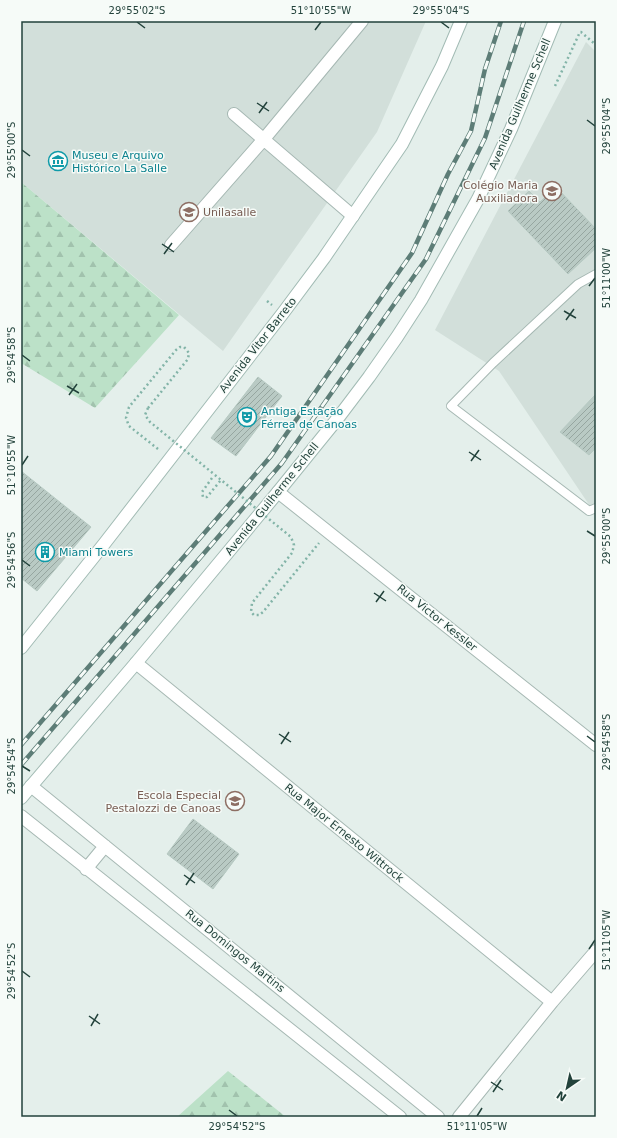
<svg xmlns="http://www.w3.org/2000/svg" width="617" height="1138" font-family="'DejaVu Sans',sans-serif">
<defs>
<pattern id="forest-firs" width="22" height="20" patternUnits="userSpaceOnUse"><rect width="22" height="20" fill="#bce1c8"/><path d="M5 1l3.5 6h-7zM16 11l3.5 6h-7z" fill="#a1c2ad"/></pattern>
<pattern id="building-hatch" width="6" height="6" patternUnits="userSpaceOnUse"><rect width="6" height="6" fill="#b9cac4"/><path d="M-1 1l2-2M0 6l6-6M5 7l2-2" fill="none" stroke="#96a6a0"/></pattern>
</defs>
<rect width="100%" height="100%" fill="#e4efeb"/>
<!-- built -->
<path fill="#d2dfda" d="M21 21H426L377 132 223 351 21 182Z
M586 42 596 52V515L499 371 435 330Z"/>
<!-- forest -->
<path fill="url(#forest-firs)" d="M21 182 179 315 95 408 21 363Z
M228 1071 286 1117H177Z"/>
<!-- building -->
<path fill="url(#building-hatch)" stroke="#b6c9c2" d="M556 187 596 229V248L568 274 508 211 529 191 540 202Z
M258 377 282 396 236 456 211 438Z
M596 394V448L589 455 560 432Z
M21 471 91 527 37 591 21 578Z
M193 819 239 854 213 889 167 854Z"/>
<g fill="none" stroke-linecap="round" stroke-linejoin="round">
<defs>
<path id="service" d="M596 274 578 284 493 363 451 406 589 511 596 508"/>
<path id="pedestrian" d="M234 114 353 216
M171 245 264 139 362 21"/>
<path id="minor" d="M278 492 596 745
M136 663 552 1002
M459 1117 552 1002 596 951"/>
<path id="tertiary" d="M31 786 438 1117
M21 816 400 1117
M86 869 105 846"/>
<path id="secondary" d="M21 648 104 544 283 313 324 258 402 144 442 66 461 21
M21 798 136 663 278 492 338 418 369 377 397 337 421 300 478 199 511 129 555 21"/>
</defs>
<!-- service casing -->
<use href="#service" stroke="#a6b8b3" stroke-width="10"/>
<!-- pedestrian casing -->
<use href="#pedestrian" stroke="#a6b8b3" stroke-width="14"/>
<!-- minor casing -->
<use href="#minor" stroke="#a6b8b3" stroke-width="14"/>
<!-- tertiary casing -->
<use href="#tertiary" stroke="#a6b8b3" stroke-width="14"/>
<!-- secondary casing -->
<use href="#secondary" stroke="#a2bbb4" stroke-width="14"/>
<!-- path -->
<path stroke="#83b4a8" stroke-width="2.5" stroke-dasharray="2 3" stroke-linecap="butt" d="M555 86 580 32H581L596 45
M267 301 272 305
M148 408 188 359 189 353 184 347H180L176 350 129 407 126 418 129 426 158 449
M212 478 202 492 203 497H207L221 480
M292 553 252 603 251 612 254 615H259L263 612 319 543"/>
<!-- service -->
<use href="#service" stroke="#fff" stroke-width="8"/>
<!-- pedestrian -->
<use href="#pedestrian" stroke="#fff" stroke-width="12"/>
<!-- minor -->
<use href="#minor" stroke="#fff" stroke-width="12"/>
<!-- tertiary -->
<use href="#tertiary" stroke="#fff" stroke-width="12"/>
<!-- secondary -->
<use href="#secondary" stroke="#fff" stroke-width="12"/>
<defs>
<path id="rail" d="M21 745 271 456 412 253 448 174 471 131 485 69 501 21
M21 765 282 463 426 259 485 138 524 21"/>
</defs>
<!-- rail casing -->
<use href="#rail" stroke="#5d7d77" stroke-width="4.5"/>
<!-- rail -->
<use href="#rail" stroke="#f6fbf8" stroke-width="3" stroke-dasharray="9" stroke-linecap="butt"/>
<!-- path-bridge -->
<path stroke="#83b4a8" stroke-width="2.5" stroke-dasharray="2 3" stroke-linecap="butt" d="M148 408 145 415 150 422 291 537 294 545 292 553"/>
</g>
<!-- ticks -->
<path fill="none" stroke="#22423b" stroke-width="1.5" d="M137 22 145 28M441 22 449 28M315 30 321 22M257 103 269 111M259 113 267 102M587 120 595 126M22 150 30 156M162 244 174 252M164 254 172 243M589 286 595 278M564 311 576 318M566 320 574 309M22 355 30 361M67 386 79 393M69 395 77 384M469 452 481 460M471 461 479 450M22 465 28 456M587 531 595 536M22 560 30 566M374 593 386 601M376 602 384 591M279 734 291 742M587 736 595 742M281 744 289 732M22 766 30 771M184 875 195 883M186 885 194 873M589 949 595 940M22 971 30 977M89 1016 100 1024M91 1026 98 1014M491 1082 503 1090M493 1092 501 1080M229 1110 237 1116M477 1116 482 1108"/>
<!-- icons -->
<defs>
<symbol id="museum-ring" viewBox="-11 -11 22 22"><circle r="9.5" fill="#f6fbf8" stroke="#0f9aa8" stroke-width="1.5"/><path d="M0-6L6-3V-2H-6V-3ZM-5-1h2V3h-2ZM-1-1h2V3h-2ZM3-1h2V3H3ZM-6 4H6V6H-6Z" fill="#0f9aa8"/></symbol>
<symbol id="school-ring" viewBox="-11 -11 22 22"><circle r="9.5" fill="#f6fbf8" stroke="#8d6e63" stroke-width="1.5"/><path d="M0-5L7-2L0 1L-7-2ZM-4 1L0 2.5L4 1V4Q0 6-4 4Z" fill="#8d6e63"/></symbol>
<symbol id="university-ring" viewBox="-11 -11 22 22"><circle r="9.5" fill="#f6fbf8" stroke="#8d6e63" stroke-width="1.5"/><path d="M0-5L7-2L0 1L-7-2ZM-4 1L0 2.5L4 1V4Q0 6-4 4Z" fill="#8d6e63"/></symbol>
<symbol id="theatre-ring" viewBox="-11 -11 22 22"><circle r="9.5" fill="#f6fbf8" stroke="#0f9aa8" stroke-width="1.5"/><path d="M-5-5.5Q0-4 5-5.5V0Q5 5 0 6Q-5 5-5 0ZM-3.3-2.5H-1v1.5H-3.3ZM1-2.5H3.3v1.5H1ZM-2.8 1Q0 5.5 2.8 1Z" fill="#0f9aa8"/></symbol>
<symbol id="building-ring" viewBox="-11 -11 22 22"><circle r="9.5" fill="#f6fbf8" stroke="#0f9aa8" stroke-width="1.5"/><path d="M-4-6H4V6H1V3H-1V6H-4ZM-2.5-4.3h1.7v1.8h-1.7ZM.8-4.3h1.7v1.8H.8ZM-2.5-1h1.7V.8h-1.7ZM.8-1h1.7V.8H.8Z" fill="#0f9aa8"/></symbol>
</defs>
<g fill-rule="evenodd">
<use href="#museum-ring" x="47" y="150" width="22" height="22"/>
<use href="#school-ring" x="541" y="180" width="22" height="22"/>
<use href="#university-ring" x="178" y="201" width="22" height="22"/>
<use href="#theatre-ring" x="236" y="406" width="22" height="22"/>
<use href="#building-ring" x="34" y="541" width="22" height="22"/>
<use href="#school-ring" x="224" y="790" width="22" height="22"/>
</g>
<g text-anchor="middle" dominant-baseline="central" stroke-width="3" stroke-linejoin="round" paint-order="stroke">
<!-- street labels -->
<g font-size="11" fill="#22423b" stroke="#f6fbf8">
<text transform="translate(520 104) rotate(-67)">Avenida Guilherme Schell</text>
<text transform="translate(258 345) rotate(-52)">Avenida Vitor Barreto</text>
<text transform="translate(272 499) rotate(-51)">Avenida Guilherme Schell</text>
<text transform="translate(437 618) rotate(39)">Rua Victor Kessler</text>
<text transform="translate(344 833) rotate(39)">Rua Major Ernesto Wittrock</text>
<text transform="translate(235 951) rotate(39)">Rua Domingos Martins</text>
</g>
<!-- culture labels -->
<g font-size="11" fill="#0d838f" stroke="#f6fbf8" text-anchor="start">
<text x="72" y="155">Museu e Arquivo<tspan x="72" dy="13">Histórico La Salle</tspan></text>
<text x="261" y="411">Antiga Estação<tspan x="261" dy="13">Férrea de Canoas</tspan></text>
<text x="59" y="552">Miami Towers</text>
</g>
<!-- education labels -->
<g font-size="11" fill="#785e54" stroke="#f6fbf8" text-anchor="end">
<text x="538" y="185">Colégio Maria<tspan x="538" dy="13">Auxiliadora</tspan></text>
<text x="203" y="212" text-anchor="start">Unilasalle</text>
<text x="221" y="795">Escola Especial<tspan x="221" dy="13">Pestalozzi de Canoas</tspan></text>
</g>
</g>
<!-- border -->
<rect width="617" height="1138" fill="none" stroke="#f6fbf8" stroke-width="44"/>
<!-- north arrow -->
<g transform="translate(567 1088) rotate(214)" stroke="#f6fbf8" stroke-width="3" paint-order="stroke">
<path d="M0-3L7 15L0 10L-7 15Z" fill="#22423b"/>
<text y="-6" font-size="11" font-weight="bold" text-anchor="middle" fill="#22423b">N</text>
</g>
<rect x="22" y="22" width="573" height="1094" fill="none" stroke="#22423b" stroke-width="1.5"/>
<g font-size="10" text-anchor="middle" fill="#22423b">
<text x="137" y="14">29°55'02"S</text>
<text x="321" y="14">51°10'55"W</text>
<text x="441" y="14">29°55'04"S</text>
<text transform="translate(606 126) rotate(-90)" y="4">29°55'04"S</text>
<text transform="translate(11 150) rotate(-90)" y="4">29°55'00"S</text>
<text transform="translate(606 278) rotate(-90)" y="4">51°11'00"W</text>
<text transform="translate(11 355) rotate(-90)" y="4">29°54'58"S</text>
<text transform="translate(11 465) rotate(-90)" y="4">51°10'55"W</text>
<text transform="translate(606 536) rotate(-90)" y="4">29°55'00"S</text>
<text transform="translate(11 560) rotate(-90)" y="4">29°54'56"S</text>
<text transform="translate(606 742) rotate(-90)" y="4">29°54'58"S</text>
<text transform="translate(11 766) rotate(-90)" y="4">29°54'54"S</text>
<text transform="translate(606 940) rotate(-90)" y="4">51°11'05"W</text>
<text transform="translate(11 971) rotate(-90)" y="4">29°54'52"S</text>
<text x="237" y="1130">29°54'52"S</text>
<text x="477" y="1130">51°11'05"W</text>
</g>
</svg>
